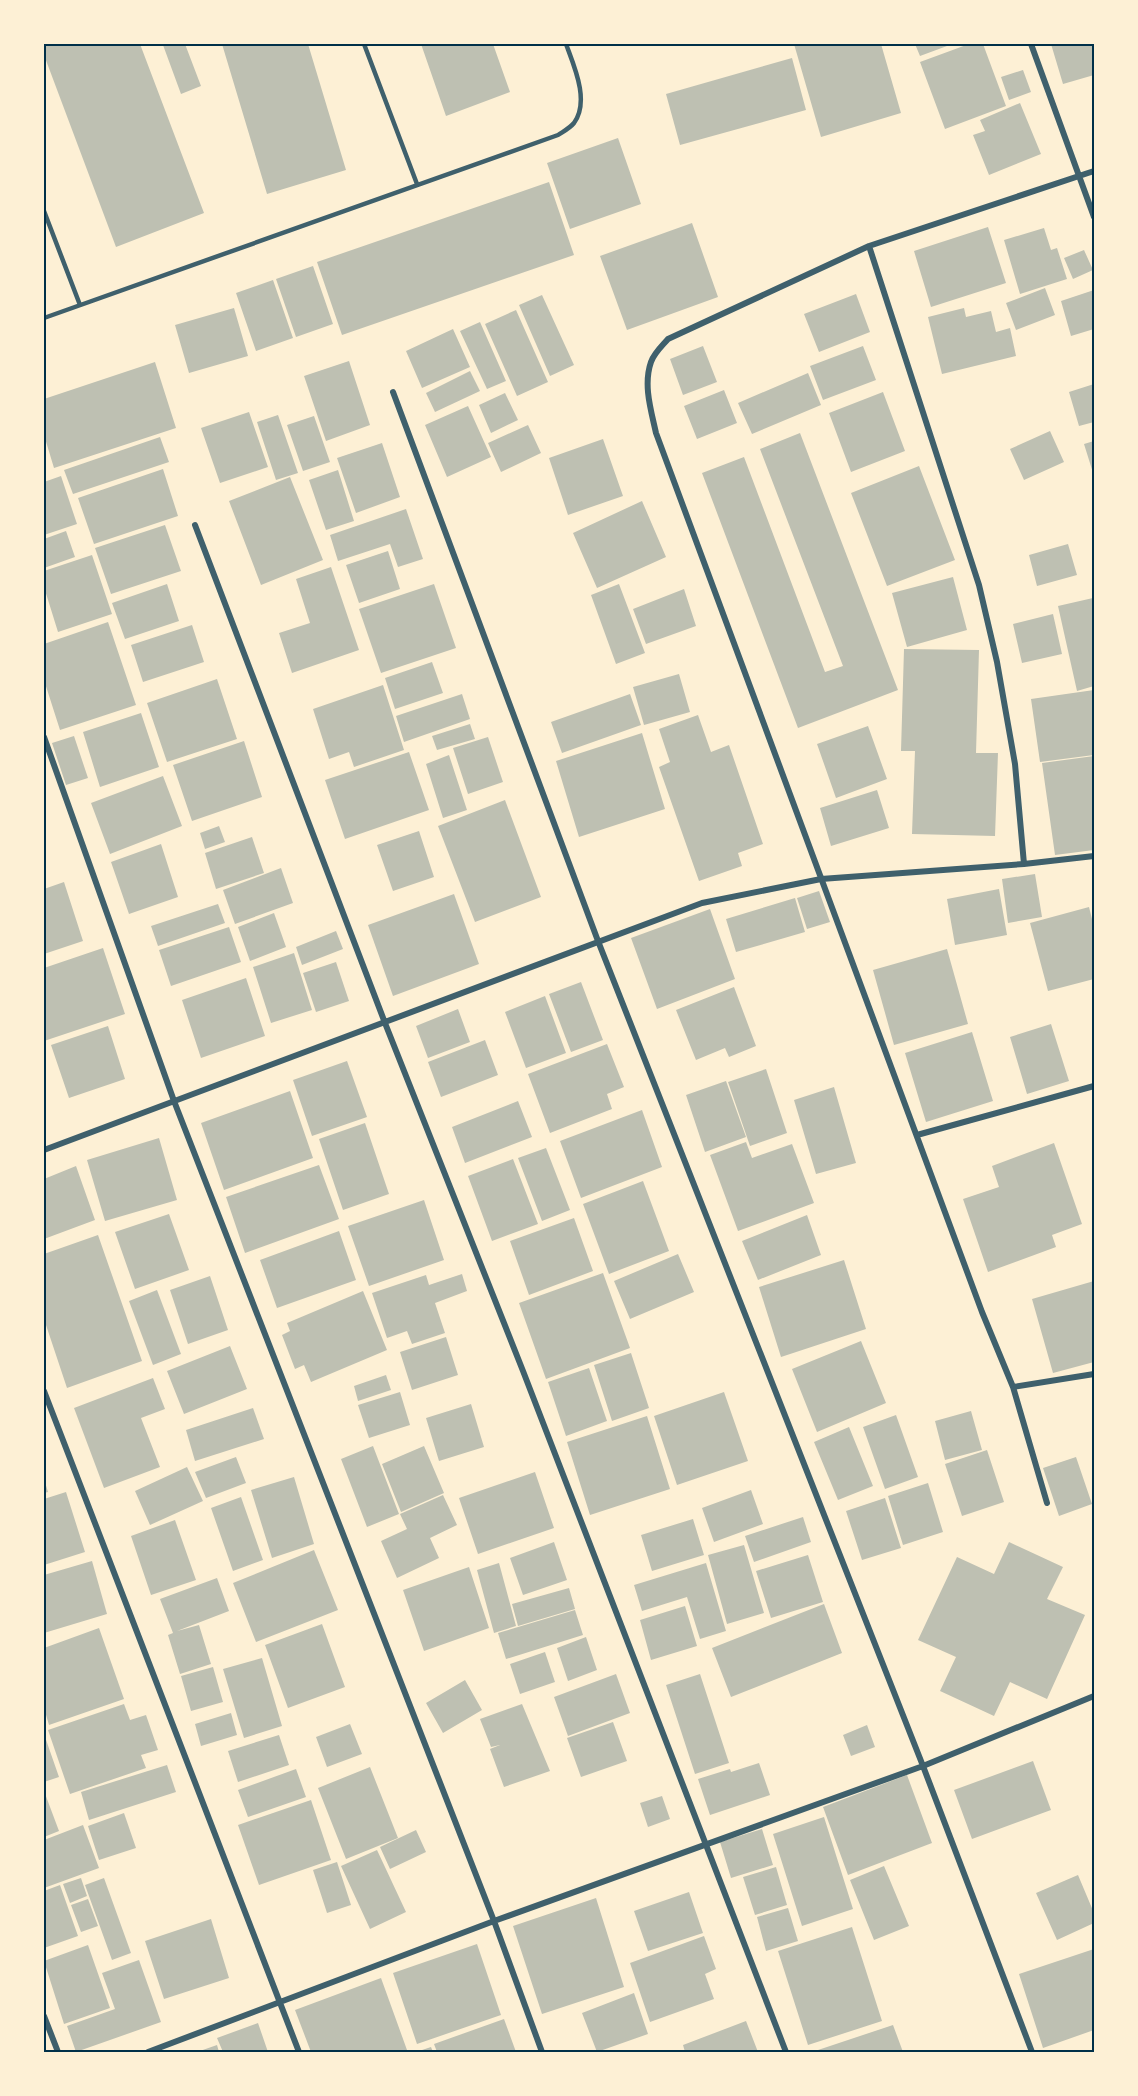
<svg xmlns="http://www.w3.org/2000/svg" width="1138" height="2096" font-family="Arial,sans-serif">
<rect width="100%" height="100%" fill="#fdf0d5"/>
<!-- building -->
<path fill="#bec0b2" d="M44 44H140L204 213 116 247 44 55Z
M166 44H185L201 86 181 94 163 45Z
M222 44H308L346 170 267 194Z
M421 44H493L510 92 446 116Z
M794 44H881L901 113 821 137Z
M915 44H946L947 46 920 56Z
M969 44H983L1006 106 945 129 920 62Z
M1051 44H1094V75L1063 84Z
M792 58 806 110 680 145 666 94Z
M1023 70 1031 92 1009 100 1001 77Z
M1020 103 1041 154 989 175 973 135 985 131 980 120Z
M618 138 641 204 570 229 547 163Z
M549 182 574 255 342 335 317 262Z
M692 223 718 297 627 330 600 256Z
M988 227 1006 283 931 307 914 251Z
M1044 228 1051 250 1057 248 1067 279 1020 294 1004 240Z
M1084 250 1093 270 1073 279 1064 258Z
M313 266 333 324 296 337 276 279Z
M273 280 293 338 256 351 236 293Z
M1045 288 1055 315 1016 330 1006 303Z
M1094 290V329L1071 336 1061 301Z
M856 294 870 332 819 352 804 314Z
M542 295 574 365 550 376 519 305Z
M234 308 248 356 189 373 175 325Z
M964 308 966 317 991 311 996 332 1010 328 1016 356 942 374 928 317Z
M516 310 548 382 517 396 485 324Z
M480 322 506 381 487 389 460 331Z
M453 329 470 367 422 388 406 351Z
M703 346 717 382 683 395 670 359Z
M863 346 876 380 823 400 810 366Z
M349 361 370 425 326 441 304 376Z
M155 362 176 428 54 468 44 435V399Z
M470 371 480 391 435 412 426 393Z
M808 373 821 405 752 434 738 403Z
M1094 384V422L1079 426 1069 392Z
M724 390 737 423 697 439 684 406Z
M883 392 905 451 851 472 829 413Z
M505 393 518 420 491 433 479 405Z
M468 406 491 457 447 477 425 425Z
M249 412 268 467 220 483 201 428Z
M278 415 298 473 276 480 257 422Z
M314 416 330 462 303 471 287 425Z
M528 425 541 453 501 472 488 443Z
M1050 431 1064 462 1024 480 1010 449Z
M800 433 898 690 798 728 702 473 744 457 825 672 843 666 760 449Z
M160 437 169 462 73 494 64 470Z
M603 439 623 496 568 515 549 458Z
M1094 441V476L1084 444Z
M382 443 400 497 356 513 337 458Z
M919 466 955 560 887 586 851 493Z
M163 469 178 516 94 544 78 498Z
M338 470 354 521 326 530 309 480Z
M61 476 77 524 44 535V482Z
M290 477 323 560 261 585 229 501Z
M642 501 666 557 597 588 573 533Z
M406 509 423 559 398 567 390 544 338 561 330 535Z
M165 525 181 571 111 594 95 548Z
M66 531 75 557 44 568V539Z
M1068 544 1077 575 1037 586 1029 555Z
M388 551 400 589 359 603 346 565Z
M92 555 112 614 58 632 44 587V571Z
M331 567 359 650 292 673 279 633 310 623 296 579Z
M953 577 967 630 907 647 892 593Z
M167 584 179 621 125 639 112 603Z
M434 584 456 648 381 673 359 609Z
M619 584 645 653 616 664 591 595Z
M684 589 696 626 646 644 633 609Z
M1093 598 1094 686 1077 691 1058 606Z
M1053 614 1062 654 1022 663 1013 624Z
M108 622 136 705 60 730 44 680V644Z
M192 625 204 662 143 682 131 645Z
M904 649 979 650 976 753H998L995 836 912 834 915 751H901Z
M432 662 443 693 395 709 385 678Z
M679 674 690 712 644 725 633 687Z
M217 679 237 739 167 762 147 703Z
M383 685 404 750 354 767 349 752 329 759 313 709Z
M1094 690V755L1040 762 1031 699Z
M462 694 470 719 404 742 396 716Z
M630 694 641 725 562 753 551 722Z
M141 713 159 767 100 787 83 732Z
M698 715 711 752 729 745 763 844 738 853 742 866 699 881 659 767 670 762 659 729Z
M470 724 475 739 437 750 432 736Z
M868 726 887 779 836 798 817 744Z
M642 733 665 809 579 837 556 761Z
M74 736 88 778 66 785 52 743Z
M488 737 503 782 468 794 453 748Z
M244 741 262 797 192 821 173 765Z
M409 752 429 810 345 839 325 780Z
M449 755 467 810 443 818 426 764Z
M1094 756V850L1055 855 1042 763Z
M163 776 182 826 110 854 91 803Z
M877 790 889 828 831 846 820 808Z
M505 800 541 897 475 922 438 826Z
M219 826 225 842 205 849 200 833Z
M419 831 434 877 393 891 377 845Z
M252 837 264 873 216 889 205 853Z
M161 844 178 897 129 914 111 862Z
M281 868 293 903 235 924 223 890Z
M1035 874 1042 917 1008 923 1002 879Z
M64 882 83 941 44 954V889Z
M999 889 1007 935 955 945 947 899Z
M819 891 830 922 807 929 797 898Z
M454 894 479 964 393 996 368 925Z
M795 898 805 932 736 952 726 919Z
M218 904 225 923 158 946 151 926Z
M1089 907 1094 927V979L1048 991 1030 923Z
M710 909 735 979 657 1009 631 938Z
M274 913 286 947 250 961 238 927Z
M229 927 241 962 171 986 159 950Z
M336 931 343 949 302 965 296 947Z
M103 948 125 1014 44 1041V968Z
M947 949 968 1024 894 1045 873 970Z
M294 953 312 1010 271 1023 253 967Z
M336 962 349 1001 316 1012 303 973Z
M246 978 265 1036 201 1058 182 1000Z
M581 982 603 1040 571 1052 549 994Z
M734 987 756 1046 729 1057 725 1048 696 1060 676 1010Z
M545 996 566 1053 526 1068 505 1012Z
M458 1009 470 1042 428 1058 416 1026Z
M1051 1024 1069 1081 1027 1094 1010 1037Z
M108 1026 125 1079 69 1098 51 1045Z
M972 1032 993 1101 926 1122 905 1053Z
M485 1040 498 1075 441 1097 428 1062Z
M607 1044 624 1087 607 1094 612 1109 550 1133 528 1074Z
M347 1061 367 1117 312 1136 293 1080Z
M766 1069 787 1133 750 1146 728 1082Z
M726 1081 746 1137 705 1152 686 1095Z
M834 1087 856 1163 816 1174 794 1100Z
M290 1091 313 1158 224 1190 201 1123Z
M518 1101 532 1137 465 1163 452 1127Z
M642 1110 662 1167 581 1198 560 1141Z
M365 1123 389 1194 343 1210 319 1139Z
M159 1138 177 1200 105 1221 87 1160Z
M746 1142 752 1158 792 1144 814 1203 738 1231 710 1155Z
M1054 1143 1082 1224 1052 1235 1056 1247 988 1272 963 1199 999 1187 992 1166Z
M546 1148 570 1210 542 1221 518 1158Z
M513 1159 538 1224 492 1241 468 1176Z
M319 1165 339 1219 245 1253 226 1197Z
M76 1166 95 1220 44 1239V1179Z
M643 1181 669 1251 609 1274 583 1204Z
M424 1200 444 1260 369 1286 348 1226Z
M169 1214 189 1270 135 1289 115 1232Z
M807 1215 821 1255 758 1280 742 1241Z
M574 1218 593 1271 529 1295 510 1241Z
M339 1231 356 1280 277 1308 260 1260Z
M98 1235 142 1361 67 1388 44 1319V1254Z
M678 1254 694 1292 630 1319 614 1281Z
M844 1260 866 1329 781 1357 759 1287Z
M603 1273 630 1348 546 1379 519 1303Z
M462 1274 467 1291 435 1303 445 1333 412 1344 407 1331 387 1338 372 1293 426 1275 429 1285Z
M210 1276 228 1330 188 1344 170 1290Z
M1094 1281V1362L1053 1373 1032 1299Z
M157 1290 181 1354 153 1365 129 1301Z
M363 1291 387 1350 311 1382 304 1365 295 1369 282 1335 290 1331 287 1323Z
M446 1337 458 1375 412 1390 400 1352Z
M861 1341 886 1403 817 1432 792 1369Z
M230 1346 247 1389 184 1414 167 1371Z
M631 1353 649 1408 612 1421 594 1365Z
M589 1368 607 1421 566 1436 548 1382Z
M386 1375 391 1390 358 1401 354 1386Z
M153 1378 165 1409 141 1418 160 1467 104 1488 74 1408Z
M400 1392 410 1425 369 1438 358 1405Z
M724 1392 748 1461 677 1485 654 1416Z
M471 1404 484 1447 439 1461 426 1418Z
M253 1408 264 1439 195 1461 186 1430Z
M971 1411 982 1450 945 1460 935 1421Z
M896 1415 918 1477 885 1489 863 1427Z
M647 1416 670 1489 590 1515 567 1442Z
M849 1427 873 1486 838 1500 814 1442Z
M373 1446 399 1514 367 1527 341 1459Z
M424 1446 444 1493 401 1512 382 1464Z
M987 1450 1004 1502 962 1516 945 1464Z
M236 1457 246 1483 206 1498 195 1472Z
M1076 1457 1092 1504 1059 1516 1043 1468Z
M187 1467 203 1501 150 1525 135 1491Z
M535 1472 554 1528 478 1554 459 1498Z
M294 1477 314 1544 272 1558 251 1490Z
M44 1479 48 1492 44 1493Z
M928 1483 943 1532 903 1545 888 1496Z
M751 1490 763 1524 714 1542 702 1508Z
M66 1492 85 1552 44 1565V1499Z
M443 1495 457 1525 430 1538 439 1558 397 1578 381 1541 407 1529 400 1514Z
M241 1497 263 1560 233 1571 211 1508Z
M885 1498 901 1548 862 1560 846 1511Z
M803 1517 811 1542 754 1562 745 1536Z
M693 1519 704 1555 652 1571 641 1535Z
M175 1520 196 1580 151 1595 131 1536Z
M554 1542 567 1580 523 1595 510 1558Z
M1009 1542 1063 1567 1047 1599 1085 1615 1047 1699 1010 1682 994 1716 940 1691 956 1657 918 1640 957 1557 994 1574Z
M744 1545 764 1613 727 1624 708 1555Z
M314 1550 338 1610 256 1642 233 1583Z
M808 1555 823 1602 771 1618 756 1571Z
M92 1561 107 1614 44 1633V1575Z
M499 1563 516 1626 494 1633 477 1570Z
M706 1563 726 1631 700 1639 687 1597 642 1611 634 1585Z
M469 1567 489 1628 424 1651 403 1590Z
M217 1578 229 1611 177 1631 199 1625 211 1664 180 1674 168 1635 173 1633 160 1599Z
M569 1588 575 1609 518 1626 512 1604Z
M824 1604 842 1653 731 1697 712 1648Z
M685 1606 697 1646 651 1660 640 1620Z
M575 1610 583 1635 506 1659 498 1633Z
M322 1624 345 1687 288 1708 265 1645Z
M99 1628 124 1699 49 1725 44 1708V1648Z
M586 1637 597 1670 568 1681 557 1648Z
M545 1652 555 1682 520 1694 510 1664Z
M262 1658 282 1726 244 1738 223 1669Z
M213 1667 223 1702 191 1711 181 1676Z
M616 1674 630 1713 568 1736 554 1697Z
M700 1674 729 1763 695 1774 666 1685Z
M465 1680 482 1710 443 1733 426 1703Z
M124 1704 130 1720 146 1715 158 1750 141 1755 146 1768 70 1794 48 1730Z
M522 1704 550 1771 504 1787 490 1749 500 1745 491 1747 480 1719Z
M231 1713 237 1735 201 1746 195 1724Z
M613 1722 627 1761 581 1777 567 1738Z
M350 1724 362 1754 327 1767 316 1737Z
M867 1725 875 1747 851 1756 843 1735Z
M44 1734 59 1777 44 1782Z
M279 1735 289 1765 238 1782 228 1751Z
M1033 1761 1051 1810 972 1839 954 1790Z
M759 1763 770 1795 710 1815 698 1779 730 1769 731 1772Z
M167 1765 176 1792 89 1820 81 1792Z
M370 1767 398 1838 346 1859 318 1788Z
M296 1769 306 1797 248 1817 238 1790Z
M907 1775 932 1843 848 1875 823 1807Z
M44 1791 59 1831 44 1837Z
M662 1796 670 1819 648 1827 640 1803Z
M311 1800 331 1860 259 1885 238 1825Z
M124 1813 136 1848 99 1860 88 1826Z
M824 1817 853 1909 802 1926 773 1834Z
M83 1825 99 1868 44 1888V1840Z
M762 1829 773 1865 731 1878 720 1842Z
M416 1830 426 1852 390 1869 380 1847Z
M377 1850 406 1912 370 1929 341 1866Z
M337 1862 351 1905 327 1913 313 1870Z
M884 1866 909 1926 874 1940 850 1880Z
M776 1867 787 1905 755 1915 743 1877Z
M1078 1875 1094 1913V1923L1057 1940 1036 1893Z
M81 1878 87 1896 70 1903 63 1884Z
M104 1878 131 1953 112 1960 85 1885Z
M60 1885 78 1936 44 1948V1891Z
M689 1892 703 1933 648 1951 634 1911Z
M596 1898 624 1987 542 2014 513 1926Z
M88 1899 98 1926 81 1932 71 1905Z
M788 1908 798 1941 766 1951 757 1917Z
M211 1919 229 1978 164 1999 145 1941Z
M852 1927 882 2021 808 2045 778 1951Z
M704 1936 716 1969 705 1974 714 1999 650 2022 630 1963Z
M477 1944 501 2015 417 2044 393 1973Z
M88 1945 110 2008 64 2024 44 1961Z
M1094 1949V2030L1043 2048 1019 1974Z
M139 1960 161 2022 76 2052 67 2026 115 2009 102 1973Z
M381 1978 407 2050 400 2052H311L295 2010Z
M634 1993 648 2034 597 2052 582 2013Z
M504 2019 516 2052H437L434 2044Z
M746 2021 758 2052H685L683 2045Z
M258 2023 268 2052H223L217 2038Z
M893 2025 903 2052H812Z
M217 2045 219 2052H197Z
M431 2047 433 2052H416Z"/>
<g fill="none" stroke-linecap="round" stroke-linejoin="round">
<!-- service -->
<path stroke="#3f606c" stroke-width="4.5" d="M364 44 417 184
M44 211 80 305
M44 318 558 135C564 131 570 128 574 123 590 101 574 66 566 44"/>
<!-- minor -->
<path stroke="#3f606c" stroke-width="6" d="M1031 44 1094 217
M869 246 979 585 997 662 1015 764 1024 864
M393 392 598 941 923 1766 1032 2052
M195 525 385 1023 523 1371 786 2052
M44 737 174 1101 494 1921 542 2052
M917 1135 1094 1086
M44 1150 702 903 821 879 1024 864 1094 856
M1013 1387 1094 1374
M44 1391 299 2052
M1047 1503 1013 1387 982 1312 656 433C651 410 643 385 651 362 654 353 662 346 668 339L869 246 1094 171
M44 2016 58 2052
M148 2052 494 1921 923 1766 1094 1696"/>
</g>
<!-- border -->
<rect width="1138" height="2096" fill="none" stroke="#fdf0d5" stroke-width="90"/>
<rect x="45" y="45" width="1048" height="2006" fill="none" stroke="#003049" stroke-width="2"/>
</svg>
